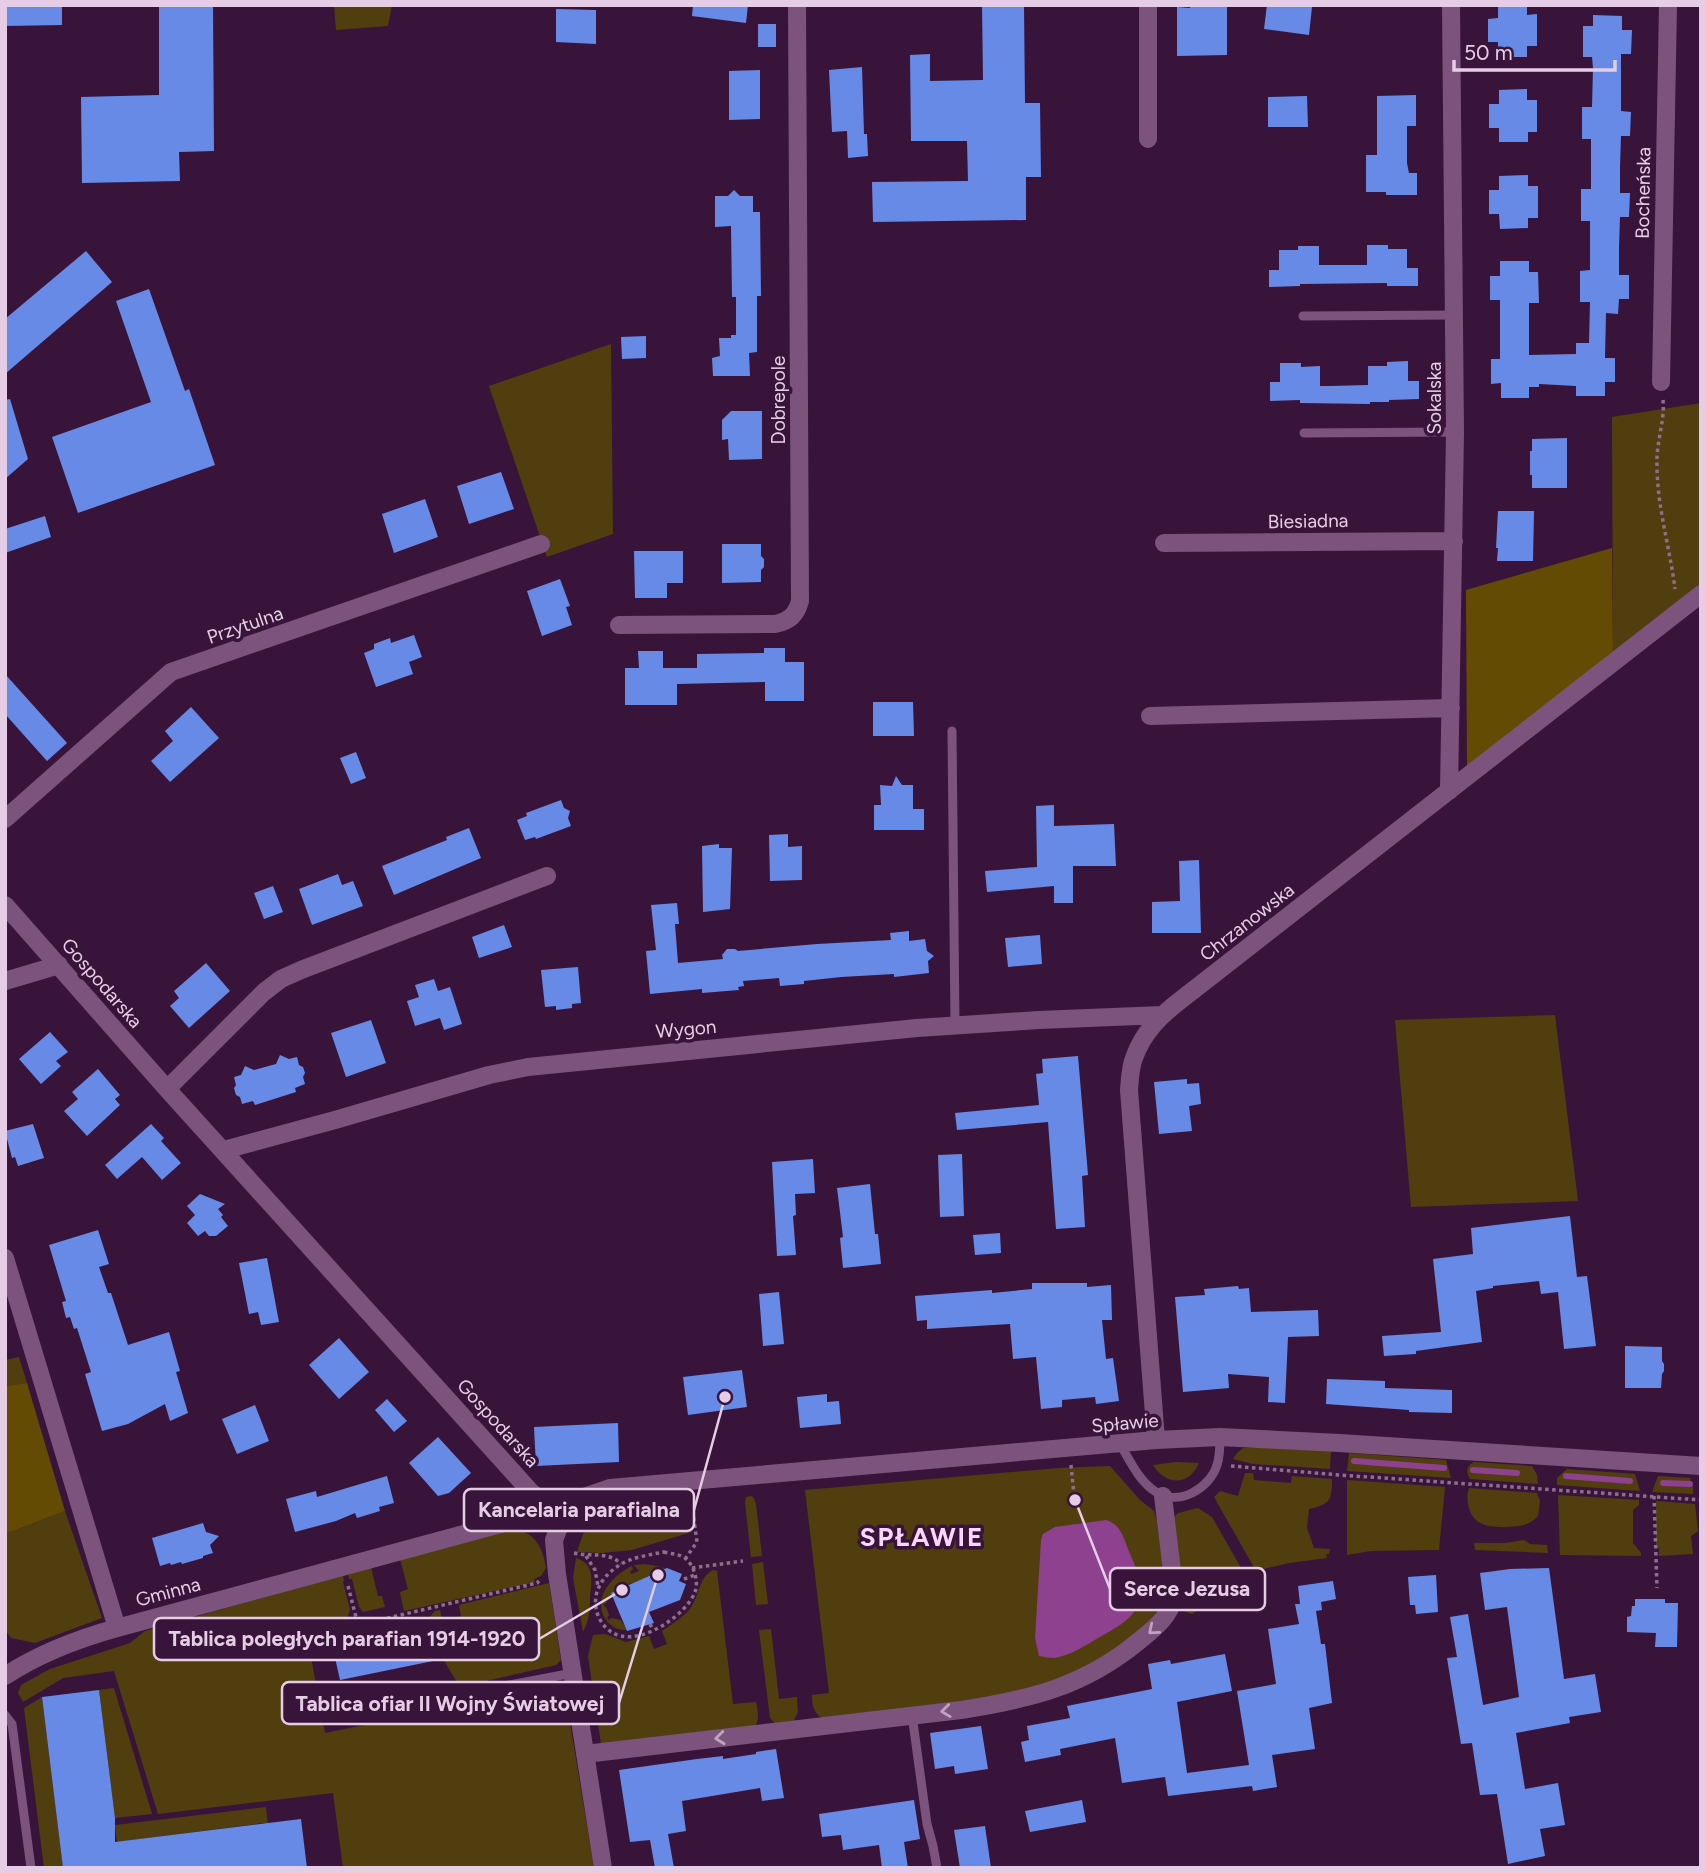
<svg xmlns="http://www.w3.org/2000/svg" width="1706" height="1873" font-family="Figtree,sans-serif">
<rect width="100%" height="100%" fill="#39143a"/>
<!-- green -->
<path fill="#513e0e" d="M334 5H392L388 26 336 30Z
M611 344 613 534 547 557 489 386Z
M1701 403V584L1613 654 1612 417Z
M1555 1015 1578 1201 1411 1207 1395 1020Z
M19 1357 27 1383 5 1386V1360Z
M1243 1448H1280L1331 1451 1330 1469 1253 1464 1233 1459 1237 1453Z
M1349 1453 1446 1460 1451 1478 1347 1471Z
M1176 1462 1199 1463C1189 1486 1166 1486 1153 1465Z
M1474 1462 1532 1466 1537 1475 1538 1484 1470 1479C1466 1472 1466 1466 1474 1462Z
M1110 1466 1140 1500 1154 1511 1157 1521 1167 1596 1157 1618 1082 1672 1001 1697 823 1719C814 1713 812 1706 812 1695L829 1693 805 1490 1059 1468Z
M1567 1469 1635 1474 1640 1491 1557 1485V1478Z
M1245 1473H1253L1254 1480 1291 1483 1292 1476 1332 1479C1332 1501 1330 1504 1309 1509L1307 1528 1314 1548 1330 1549 1329 1554H1326L1327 1558 1289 1563 1256 1571 1214 1497 1220 1491 1238 1496Z
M1658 1476 1690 1478 1693 1488V1494L1652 1492Z
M1347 1480 1445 1487 1439 1550 1371 1551 1347 1555Z
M1469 1488 1537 1493 1540 1501 1538 1516C1529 1526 1520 1526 1507 1527 1488 1527 1472 1526 1468 1504 1467 1498 1467 1494 1469 1488Z
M1558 1495 1639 1500V1505L1633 1510V1543L1641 1553V1556L1560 1555Z
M751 1496 754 1498 756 1504 762 1556 751 1557 745 1502 746 1497Z
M1656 1501 1695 1504 1698 1531 1691 1536 1693 1554 1659 1556V1549L1656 1546Z
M687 1502 692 1532 632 1550 602 1553 577 1552 583 1534 604 1514 670 1503Z
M1198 1508 1212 1517 1245 1575 1192 1614 1184 1611 1172 1520 1178 1513Z
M65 1511 102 1618 35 1643 11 1638 5 1630V1534Z
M510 1529C534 1530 543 1547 546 1568L541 1576 534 1579 535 1582 404 1611 400 1592 408 1589 400 1559Z
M1524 1540 1530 1544 1547 1545 1548 1553 1475 1550 1474 1543H1505Z
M576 1558C596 1564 591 1582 590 1598 590 1610 589 1621 583 1632L573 1578Z
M763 1562 768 1604 756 1605 752 1564Z
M644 1564 657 1566 666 1569 650 1578 649 1576H647L648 1579 632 1586 631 1583 629 1584 630 1587 615 1593 614 1592 611 1593 612 1595 606 1603 604 1604V1606L606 1607 609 1615 607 1618 609 1620 611 1618 621 1620 627 1630C618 1630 613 1628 607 1621 590 1599 613 1575 632 1566L633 1570 630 1571 631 1574 639 1571 634 1565Z
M371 1567 378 1596H382L385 1607 363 1612 359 1607 352 1579H349L348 1574Z
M713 1570 717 1571 733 1704 756 1702C758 1712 760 1719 754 1728L601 1744 588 1656 593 1635 605 1634 626 1642 649 1636 654 1649 667 1644 662 1631C672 1624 682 1618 690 1609 700 1595 698 1578 713 1570Z
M343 1575 344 1581 343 1582 350 1610 348 1616 352 1635 309 1646 325 1733 540 1689 564 1687 594 1868H343L333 1793 158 1814 114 1671 63 1678 23 1702 18 1693 21 1685 50 1669 130 1643 145 1631Z
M549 1583 561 1660 556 1665 460 1687 443 1659 433 1661 425 1623 429 1622 428 1619 435 1611 440 1610 442 1620 461 1616 459 1605Z
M771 1629 779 1699 797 1697 798 1712 793 1722 776 1725 770 1718 759 1630Z
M114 1688 152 1814 115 1818 99 1690Z
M42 1697 63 1868H44L24 1708Z
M266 1807 268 1825 263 1823 117 1842 115 1825Z"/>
<!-- forest -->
<path fill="#644b03" d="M1612 548 1613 654 1467 767 1466 590Z
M27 1383 65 1511 5 1534V1386Z"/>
<!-- water -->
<path fill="#8d418f" d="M1106 1520C1120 1524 1123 1536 1128 1549 1133 1562 1144 1582 1141 1596 1137 1618 1117 1627 1100 1637 1086 1645 1071 1655 1055 1658 1050 1658 1044 1657 1039 1656L1035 1638 1041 1540 1043 1534 1055 1527Z"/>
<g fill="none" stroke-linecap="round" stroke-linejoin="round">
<!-- stream -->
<path stroke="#8d418f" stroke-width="6" d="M1354 1461 1444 1468
M1473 1470 1517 1473
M1566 1476 1630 1481
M1663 1483 1690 1484"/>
</g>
<!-- building -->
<path fill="#678ae7" d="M159 5H213L214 151 179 152 180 181 82 183 81 97 159 95Z
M693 5H748L746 23 692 16Z
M982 5H1024L1025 103H1040L1041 177H1026V220L873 222 872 182 968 181 967 141H911L910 55 930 54V81L983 80Z
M1190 5H1227V55L1177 56V7L1190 8Z
M1267 5 1312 7 1309 35 1264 29Z
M1498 5H1527V15L1537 14V46H1527V57H1498V42H1488V19L1498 18Z
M5 7H62V25L5 26Z
M556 9 596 10V44L556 42Z
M1593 15 1622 16V30H1632L1631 54H1621V111L1631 112 1630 136H1621L1620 167V193H1630L1629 217H1620L1619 248V275H1629V299H1619L1618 314 1606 313 1605 358H1615V382H1605V396H1576V386L1539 384V387H1529V398H1501V383L1491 384V359H1500V300H1490V276H1500V261H1529V272H1538L1539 303H1529V355L1576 354V343H1589L1590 302H1580V271L1590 270V221H1581V189H1591V139H1582V107H1592L1593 68 1592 57H1583V26H1593Z
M758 24H776V47H758Z
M862 67 864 134H867L868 156 848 158 847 131 832 132 829 70Z
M760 70V119L729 120V71Z
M1527 89V100H1537V132H1528V142H1499V128H1489V104H1499V90Z
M1416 95V126H1407V163L1409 173H1417V195H1386V192H1366V155H1377V96Z
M1307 96 1308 127H1268V97Z
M1528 175V186H1538V218H1528V228L1500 229 1499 214H1489V190H1499V176Z
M734 190 740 196H753V212H760L761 296H757V352L749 353 750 376H713L712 358 720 356 719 338H731V335H736V297H732L731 226 715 227V196H728Z
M1367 245H1388V249H1407V268H1418V286H1387V283L1300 284V286L1269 287V270H1279V250H1298V246H1319V265H1367Z
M86 251 112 282 5 374V319Z
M149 289 185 391 189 389 215 465 78 513 52 437 151 402 116 301Z
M646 336V358L622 359 621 337Z
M1408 361V381H1419V399L1389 400V402H1370V404L1300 403V400L1270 401V382H1280V363H1301V367L1320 366V386H1331L1368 385V366H1387V362Z
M10 399 28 459 5 479V400Z
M731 411H762V459L729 460 728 439 722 440V420Z
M1567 438V488H1532V475H1530V451H1532V439Z
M501 472 514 509 469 524 457 486Z
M425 499 438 537 394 553 382 514Z
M1498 511H1534L1533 561H1497L1498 548H1496Z
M45 516 51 537 5 553V529Z
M722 544H761V556L764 559V567L761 570V582L722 583Z
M634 551H683V583H667V598H635Z
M560 579 570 606 566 607 572 625 542 636 527 591Z
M414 635 422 657 409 662 413 674 376 687 364 653 374 649V644L390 638 391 643Z
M764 648H785V662H804V701H765V682L677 684V705H625V668H639L638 651H663V668H697V654L764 653Z
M5 674 67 743 47 761 5 714Z
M873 702H913L914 736H873Z
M191 707 219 738 170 782 151 761 173 741 165 731Z
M356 752 366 778 351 784 340 758Z
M896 776 902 785H913V809H924V830H874V805H881L880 785 892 786Z
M561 800 564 808 570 811 568 818 571 826 536 839 535 837 525 840 517 820 527 816 526 813Z
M1054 805V826L1114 824 1116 866H1073V903H1054V886L987 892 985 871 1037 867 1036 806Z
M469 828 481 858 394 895 382 866 447 840 446 837Z
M788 834V847L802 846V880L770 881 769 835Z
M719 844V848H732L730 909 703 912 702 846Z
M1199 860 1201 933H1152V902L1180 901 1179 861Z
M338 874 342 885 353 881 363 906 312 925 299 889Z
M273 886 283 912 264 919 254 893Z
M677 903 679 924H675L678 963 723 959 722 955 727 949H735L738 951 817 944 891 940 890 933 909 931V941L925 939 927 951 934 956 928 961 929 973 894 977V974L841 977 804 981V984L780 986 779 978 743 981 744 986 738 987 739 990 702 993V989L650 994 646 951 656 950 651 905Z
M504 925 512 947 479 958 472 937Z
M1040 935 1042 964 1008 967 1005 938Z
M206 963 230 991 189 1028 170 1006 179 998 174 991Z
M578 967 581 1003 572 1004V1008L556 1010V1006L545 1007 541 970Z
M434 979 438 991 450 987 462 1024 444 1030 440 1018 415 1026 407 1001 419 997 415 985Z
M371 1020 386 1063 346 1077 331 1033Z
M50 1032 68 1052 56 1061 61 1066 41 1084 19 1059Z
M280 1055 289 1059 297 1057 299 1065 303 1067 305 1073 303 1077 305 1084 295 1088 296 1092 274 1099 255 1105 253 1101 242 1104 240 1097 236 1095 234 1088 236 1085 234 1077 241 1075 245 1066 254 1070 276 1064Z
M1078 1056 1088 1175 1082 1176 1085 1227 1056 1229 1048 1122 957 1130 955 1113 1039 1105 1036 1074 1043 1073 1042 1059Z
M98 1069 120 1095 115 1099 120 1105 87 1136 64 1111 78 1099 72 1092Z
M1187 1079V1084L1199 1083 1201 1104 1189 1106 1192 1131 1159 1134 1154 1082Z
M33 1124 44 1158 18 1166 15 1157 12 1158 5 1131Z
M151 1124 164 1138 161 1141 181 1163 162 1180 142 1157 117 1179 105 1165Z
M962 1154 964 1216 940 1217 938 1155Z
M813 1159 815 1193 795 1194 796 1215 793 1216 796 1255 777 1256 772 1162Z
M870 1184 875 1234H878L881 1264 843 1268 840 1238 843 1237 837 1188Z
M200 1194 225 1204 218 1209 223 1215 221 1217 228 1226 216 1236H209L205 1231 198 1236 187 1223 195 1215 187 1206Z
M1570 1216 1577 1277 1587 1276 1596 1346 1564 1349 1558 1292 1541 1294 1539 1281 1493 1286V1288L1476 1291 1482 1342 1416 1351V1354L1384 1356 1382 1336 1441 1332 1433 1259 1473 1254 1471 1228Z
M98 1230 109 1264 99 1267 108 1293H111L128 1345 169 1332 180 1371 176 1372 188 1413 170 1421 165 1404 128 1424 102 1431 85 1374 91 1372 77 1328 74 1329 70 1317 66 1318 62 1302 66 1301 49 1245Z
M1000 1233 1001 1253 975 1255 973 1235Z
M267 1258 279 1322 261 1325 258 1312 249 1314 239 1263Z
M1032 1283H1087V1287L1111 1285 1112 1320H1102L1106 1359 1113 1358 1119 1401 1096 1404 1095 1397 1062 1400V1407L1041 1409 1036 1357 1013 1359 1010 1324 927 1329V1320L917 1321 915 1296 992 1290V1293L1032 1289Z
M1238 1286 1239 1289 1249 1288 1251 1312 1318 1310 1319 1336 1288 1337 1285 1403 1268 1402 1269 1377 1228 1374 1229 1388 1183 1392 1175 1297 1205 1295 1204 1289Z
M779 1292 784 1344 763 1346 759 1294Z
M339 1338 369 1372 339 1399 309 1365Z
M1625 1346 1662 1347V1361L1664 1364V1371L1662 1374 1661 1388H1625Z
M742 1370 747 1407 688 1415 683 1377Z
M1327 1379 1385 1381V1388L1452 1390V1413L1409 1412V1410L1326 1404Z
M827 1394V1402L839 1401 841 1424 800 1428 797 1397Z
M387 1399 407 1421 394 1432 375 1410Z
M255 1405 269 1441 237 1454 222 1419Z
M618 1423 619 1462 536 1466 534 1427Z
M438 1437 471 1473 449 1493 438 1496 409 1463Z
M387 1476 394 1503 379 1507 380 1511 357 1518 355 1513 336 1521 295 1532 286 1499 316 1491 317 1497Z
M203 1523 206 1532 219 1536 210 1545 213 1553 203 1556V1558L182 1564 181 1562 171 1565 170 1563 160 1566 152 1538Z
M667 1568 682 1574 679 1581 686 1584 680 1600 649 1612 654 1623 627 1631 611 1593Z
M1549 1568 1564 1679 1595 1674 1601 1712 1569 1717 1570 1723 1516 1733 1525 1789 1558 1783 1565 1825 1540 1829 1545 1856 1508 1864 1497 1794 1480 1795 1472 1743 1461 1744 1447 1658 1457 1657 1450 1617 1468 1614 1483 1705 1519 1697 1507 1607 1485 1610 1480 1573 1510 1569Z
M1436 1575 1438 1612 1416 1614 1415 1605H1410L1408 1577Z
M1333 1581 1336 1599 1321 1602 1322 1610 1316 1611 1321 1644H1325L1332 1703 1309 1708 1315 1749 1272 1755 1277 1787 1253 1791 1252 1786 1168 1796 1165 1777 1122 1783 1115 1738 1060 1749 1061 1755 1025 1762 1021 1742 1029 1740 1027 1726 1070 1718 1067 1706 1152 1689 1148 1664 1170 1660 1171 1664 1225 1654 1232 1691 1177 1702 1187 1773 1249 1765 1237 1691 1276 1684 1268 1629 1299 1624 1295 1604H1300L1298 1586Z
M1635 1599H1665V1603H1678L1677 1647H1655L1656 1633 1627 1632V1617L1631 1616 1632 1606H1635Z
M424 1620 433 1661 340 1680 331 1640Z
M99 1690 115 1818V1842L301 1819 307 1868H63L42 1697Z
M981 1726 988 1769 955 1774 954 1766 935 1769 930 1733Z
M776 1749 784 1798 762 1801 760 1788 682 1801 686 1831 668 1834 674 1868H655L650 1840 630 1842 619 1770 697 1759 723 1756V1759L756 1754V1752Z
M914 1800 920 1839 904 1842 908 1868H882L879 1845 843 1850 841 1835 822 1837 819 1814Z
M1082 1800 1086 1822 1030 1832 1025 1811Z
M985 1826 991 1868H960L954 1830Z"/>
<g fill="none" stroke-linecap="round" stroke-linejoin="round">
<!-- path -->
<path stroke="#8d6f8d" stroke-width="3.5" stroke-dasharray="3.5 3.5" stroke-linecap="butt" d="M1663 400C1665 421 1656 443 1657 465 1657 507 1670 548 1675 589
M1071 1465 1074 1495
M1231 1466 1340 1475 1701 1500
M1654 1496 1657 1588
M664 1552C671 1554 679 1554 685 1558 694 1565 699 1582 695 1592 686 1615 645 1642 621 1636 599 1631 589 1604 600 1585 604 1577 611 1571 618 1566 631 1557 649 1555 664 1552Z
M574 1553C590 1557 609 1551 621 1564
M586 1556 595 1570 598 1586
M685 1559 697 1542 691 1499
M692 1568 743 1561
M684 1579 695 1575
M348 1586 358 1625 537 1583 539 1581
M650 1624 653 1630"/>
<!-- lane -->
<path stroke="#7c537c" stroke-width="9" d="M1303 316 1455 315
M1304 433 1455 432
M952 731 955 1025
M1120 1444C1130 1461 1139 1481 1156 1492 1179 1507 1210 1488 1217 1465 1220 1456 1220 1446 1220 1437
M356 1714 573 1673
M5 1715 12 1724 31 1868
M912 1715 927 1824 933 1846 937 1868"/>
<!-- street -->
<path stroke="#7c537c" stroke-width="18" d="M1148 139V5
M1661 382 1668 5
M1164 543 1454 541
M619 625 775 624C790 621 796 615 800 601L797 5
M1150 716 1451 708
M1449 791 1455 432 1451 5
M5 819 171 672 541 544
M5 905 167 1089 531 1492 563 1517
M5 981 59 965
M167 1089 264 992 281 979 301 970 547 876
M224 1150 335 1120 489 1075 528 1067 917 1028 1039 1020 1162 1015
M5 1258 117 1628
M1156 1440 1129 1090C1130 1080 1130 1068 1134 1058 1143 1032 1161 1015 1182 999L1701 594
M5 1676C40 1653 77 1639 117 1628L530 1516 563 1517
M585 1754 961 1710C1031 1699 1083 1687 1139 1641 1156 1627 1169 1617 1175 1596L1163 1496
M603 1868 557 1574 554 1540 563 1517 578 1499 610 1488 1156 1440 1220 1437 1339 1443 1701 1466"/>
</g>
<!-- one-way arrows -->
<defs><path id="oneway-chevron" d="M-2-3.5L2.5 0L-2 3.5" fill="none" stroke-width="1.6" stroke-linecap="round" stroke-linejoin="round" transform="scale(1.75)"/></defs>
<g stroke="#c0a3c0">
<use href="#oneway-chevron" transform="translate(1153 1630) rotate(140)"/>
<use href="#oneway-chevron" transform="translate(946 1711) rotate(173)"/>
<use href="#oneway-chevron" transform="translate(720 1738) rotate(174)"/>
</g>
<g text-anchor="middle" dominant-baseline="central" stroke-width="7" stroke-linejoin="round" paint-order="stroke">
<!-- street labels -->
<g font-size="19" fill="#e5cee5" stroke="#39143a">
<text transform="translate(1643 193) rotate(-89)">Bocheńska</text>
<text transform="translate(1434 398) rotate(-90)">Sokalska</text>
<text transform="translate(778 400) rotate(-90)">Dobrepole</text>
<text transform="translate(1308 521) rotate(-1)">Biesiadna</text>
<text transform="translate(245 625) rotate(-19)">Przytulna</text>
<text transform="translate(1247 922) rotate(-38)">Chrzanowska</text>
<text transform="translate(102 983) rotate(49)">Gospodarska</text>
<text transform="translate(686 1029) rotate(-5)">Wygon</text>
<text transform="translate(498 1423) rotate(48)">Gospodarska</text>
<text transform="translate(1125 1423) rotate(-5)">Spławie</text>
<text transform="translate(168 1592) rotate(-15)">Gminna</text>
</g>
<!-- district labels -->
<g font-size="26" font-weight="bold" letter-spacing="2" fill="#fcd6fb" stroke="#39143a">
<text x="922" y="1537">SPŁAWIE</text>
</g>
</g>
<!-- callouts -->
<path fill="none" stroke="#e5cee5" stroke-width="2.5" d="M725 1397L694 1510M1075 1500L1110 1589M622 1590L539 1639M658 1575L619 1703"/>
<g fill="#e5cee5" stroke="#39143a" stroke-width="2.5">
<circle cx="725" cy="1397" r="7"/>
<circle cx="1075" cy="1500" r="7"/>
<circle cx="622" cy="1590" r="7"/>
<circle cx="658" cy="1575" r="7"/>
</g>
<g fill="#39143a" stroke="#e5cee5" stroke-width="2.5">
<rect x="464" y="1489" width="230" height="42" rx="7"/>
<rect x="1110" y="1568" width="155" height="42" rx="7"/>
<rect x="154" y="1618" width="385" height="42" rx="7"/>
<rect x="282" y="1682" width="337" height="42" rx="7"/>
</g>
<g font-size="21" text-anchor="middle" font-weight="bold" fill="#e5cee5">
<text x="579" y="1517">Kancelaria parafialna</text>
<text x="1187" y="1596">Serce Jezusa</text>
<text x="347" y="1646">Tablica poległych parafian 1914-1920</text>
<text x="450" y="1711">Tablica ofiar II Wojny Światowej</text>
</g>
<!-- border -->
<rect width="1706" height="1873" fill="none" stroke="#e5cee5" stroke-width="14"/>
<!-- scale -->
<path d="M1454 60v10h161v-10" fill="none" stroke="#e5cee5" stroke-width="3.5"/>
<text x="1464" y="60" font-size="21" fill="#e5cee5" stroke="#39143a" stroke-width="5" paint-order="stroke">50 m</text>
</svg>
